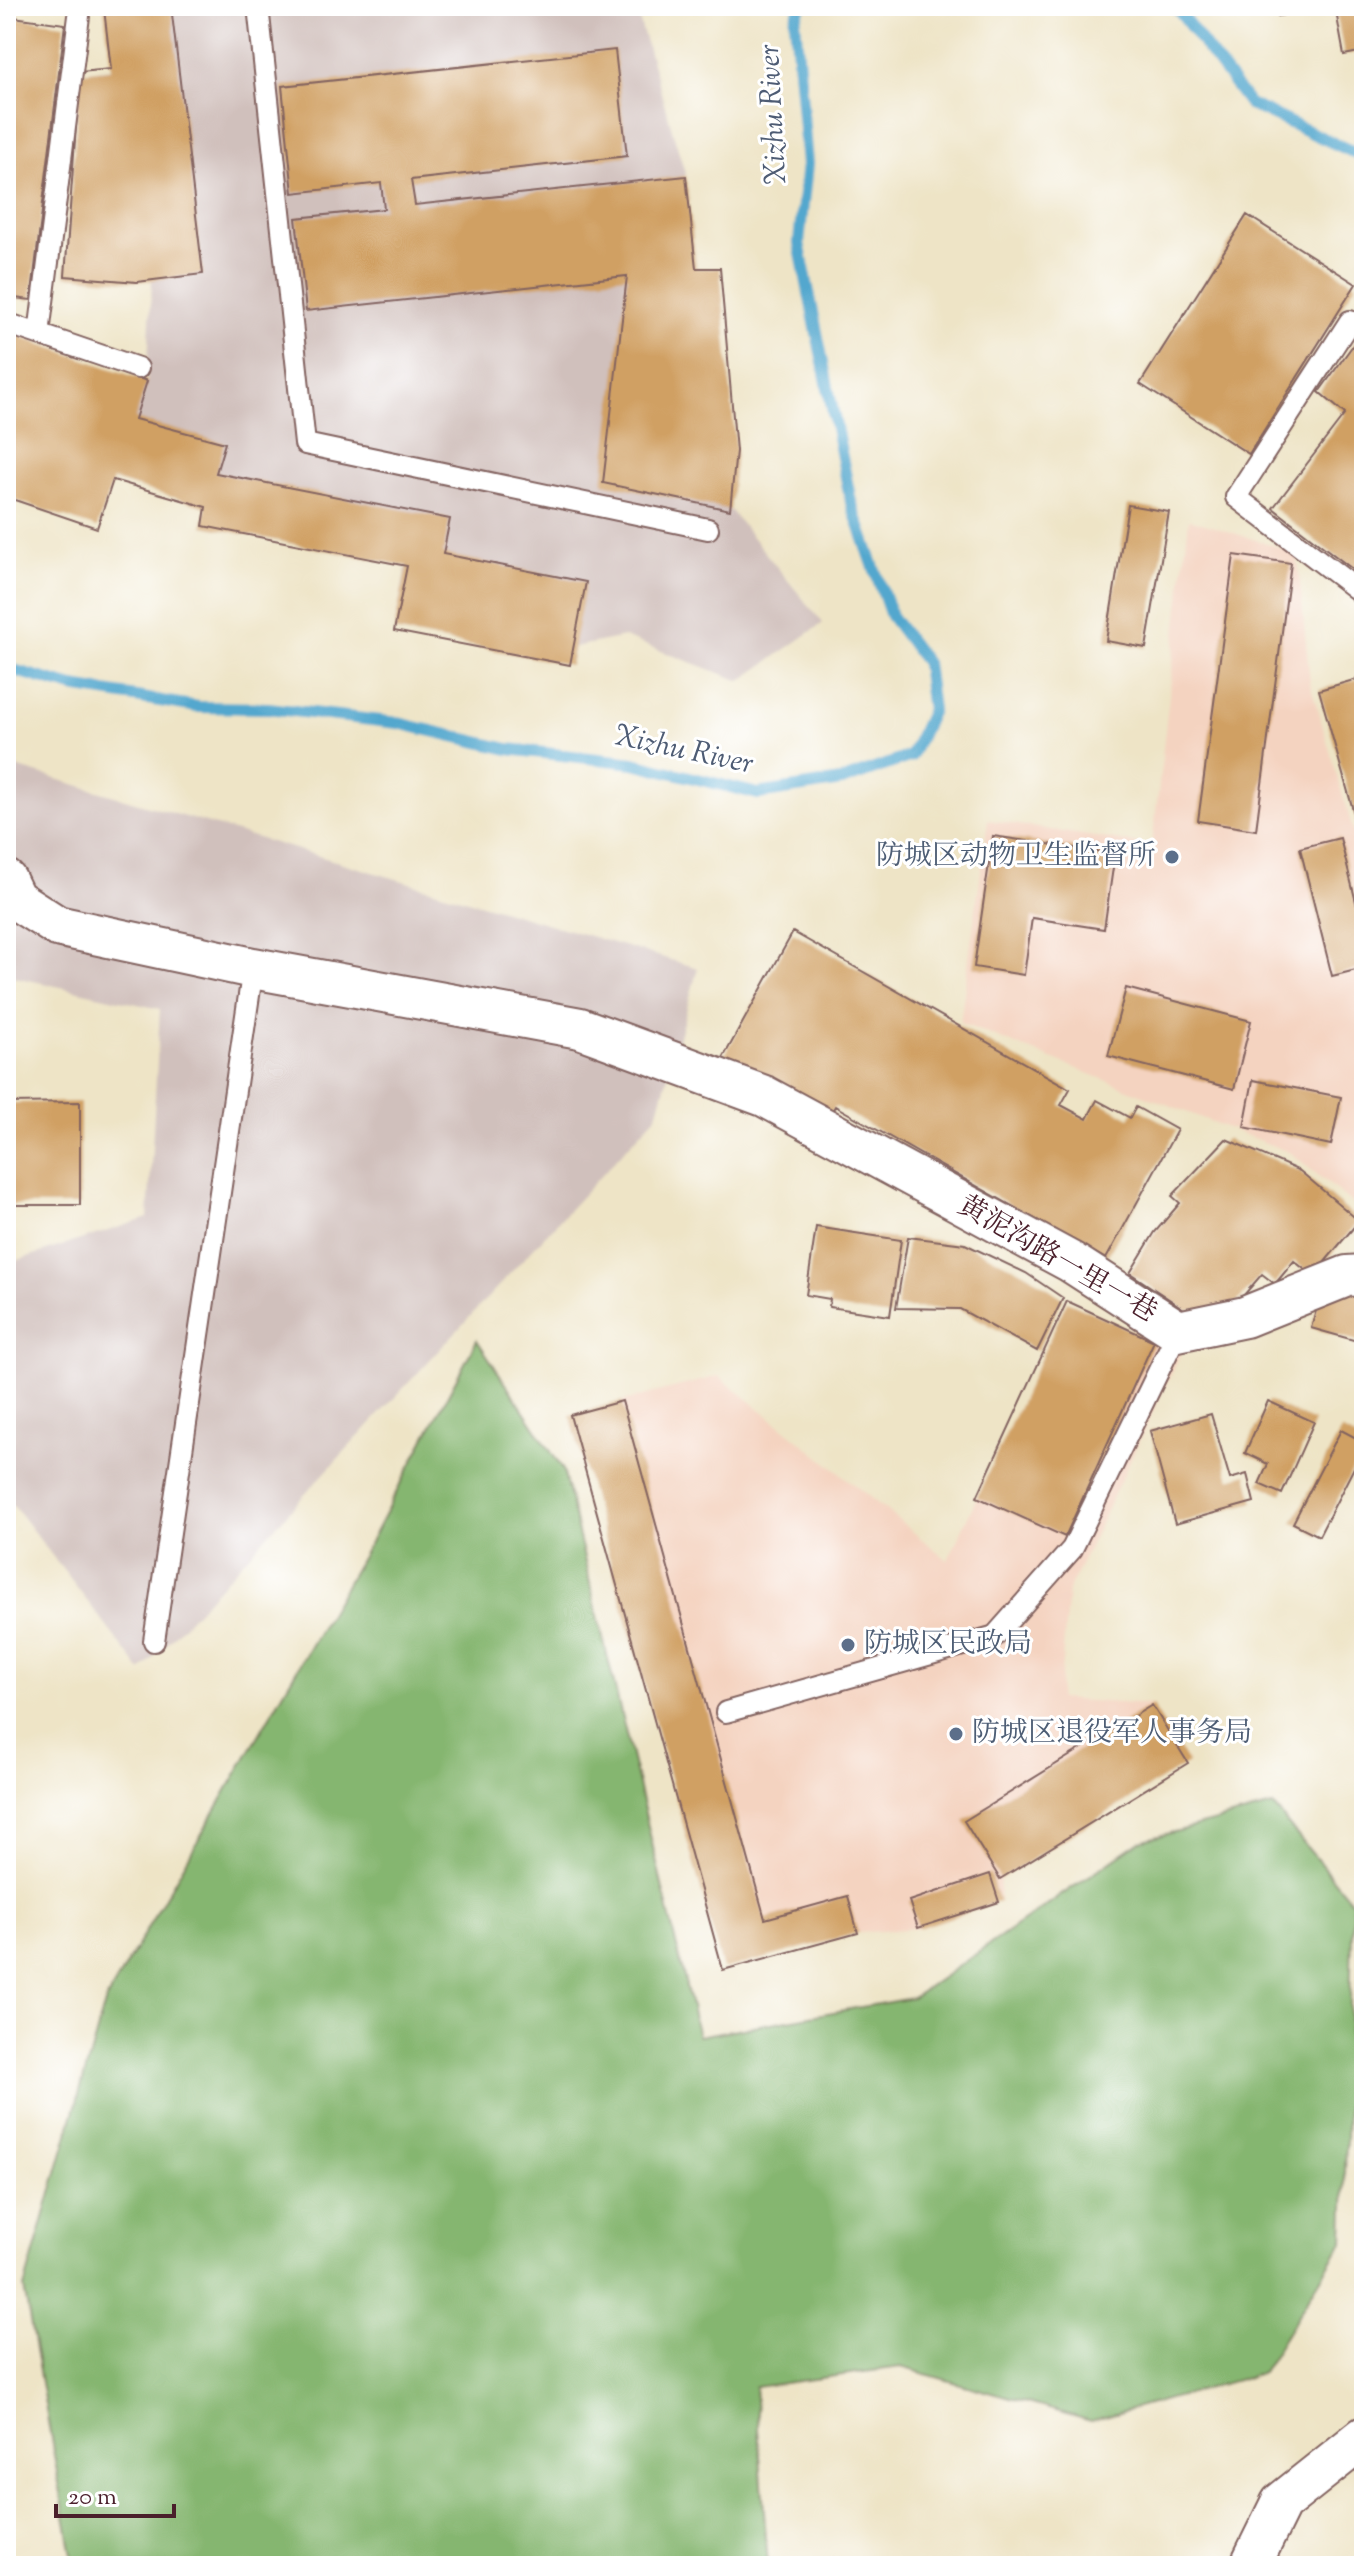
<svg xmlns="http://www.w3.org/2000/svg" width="1370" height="2572" font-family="'Sorts Mill Goudy','Noto Serif SC',serif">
<rect width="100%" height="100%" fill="#fff"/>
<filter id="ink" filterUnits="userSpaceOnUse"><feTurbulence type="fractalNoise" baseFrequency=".0125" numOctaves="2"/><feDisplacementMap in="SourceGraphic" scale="16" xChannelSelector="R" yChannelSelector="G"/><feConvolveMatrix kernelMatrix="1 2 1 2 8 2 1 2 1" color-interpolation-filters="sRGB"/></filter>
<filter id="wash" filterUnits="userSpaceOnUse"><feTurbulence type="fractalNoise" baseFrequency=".006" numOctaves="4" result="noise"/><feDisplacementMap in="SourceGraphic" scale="32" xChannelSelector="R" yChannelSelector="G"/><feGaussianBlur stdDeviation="1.8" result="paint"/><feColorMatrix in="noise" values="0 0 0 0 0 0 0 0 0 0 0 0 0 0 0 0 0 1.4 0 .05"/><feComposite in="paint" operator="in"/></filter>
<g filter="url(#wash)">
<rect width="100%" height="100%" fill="#eee4c6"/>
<!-- built -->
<path fill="#f4d3c0" d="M1189 519 1297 553 1310 683 1364 868V1213L1291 1153 960 1023 988 820 1152 846Z
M1067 1301 1181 1353 1068 1591 1059 1699 1152 1705 1188 1763 1000 1879 999 1902 918 1928 858 1933 723 1970 570 1415 719 1376 948 1560Z"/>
<!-- industrial -->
<path fill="#d0c0bc" d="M105 6H635L686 176 696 268H720L736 451 730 510 823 623 741 681 624 637 574 647 570 665 394 631 406 566 203 526 206 506 113 480 147 381 152 281 65 276 80 72 111 68Z
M6 764 698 968 657 1115 141 1671 6 1496V1264L148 1218 160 1009 6 975Z"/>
<!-- forest -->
<path fill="#85b66f" stroke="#686a4d" stroke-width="2" d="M477 1340 563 1470 698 2036 912 1998 1140 1841 1273 1806 1353 1903 1343 2242 1262 2373 1091 2421 901 2367 755 2387 768 2566H74L24 2288 106 2000 368 1546Z"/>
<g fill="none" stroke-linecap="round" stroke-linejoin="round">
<!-- stream -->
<path stroke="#52a7ce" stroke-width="12" d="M1175 6 1249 104 1364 157
M6 668 73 687 198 707 268 708 398 723 508 749 634 763 758 794 841 781 911 756 932 710 926 663 891 616 851 502 799 243 807 164 795 20 801 6"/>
</g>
<g id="blocks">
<!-- building -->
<path fill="#d0a064" d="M132 6H171L203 274 137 282 65 276 80 72 111 69 104 9Z
M1276 6H1325V8L1278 16Z
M1335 6H1364V51L1344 55Z
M6 16 65 24 31 300 6 297Z
M615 50 627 156 411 180 415 205 686 176 696 268H720L736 451 730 510 603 483 627 276 306 311 296 218 384 209 381 183 293 193 282 86Z
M1247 215 1356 284 1249 454 1140 384Z
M1364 330V578L1273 508 1345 414 1319 392Z
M6 332 147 381 135 419 225 443 216 473 450 519 443 554 586 582 570 665 394 631 407 566 203 526 206 507 113 480 97 528 6 497Z
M1128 505 1169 512 1146 648 1106 641Z
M1234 555 1291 563 1256 830 1198 821Z
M1364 677V844L1363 845 1319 690Z
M993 836 1115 854 1104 929 1032 918 1024 975 974 967Z
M1340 838 1364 934V968L1332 976 1300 848Z
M793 932 1070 1089 1061 1105 1087 1119 1097 1100 1130 1118 1136 1107 1177 1130 1106 1259 835 1106 828 1118 723 1058Z
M1126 988 1251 1021 1234 1089 1108 1056Z
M1253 1080 1341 1097 1331 1145 1244 1127Z
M80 1102V1205H10L9 1103Z
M1226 1139 1300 1171 1359 1221 1313 1276 1294 1261 1275 1284 1262 1274 1237 1303 1187 1311 1130 1273 1155 1232 1180 1203 1172 1196Z
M816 1227 901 1240 890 1316 829 1307 830 1299 806 1295Z
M908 1237 965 1244 1026 1273 1063 1298 1037 1351 960 1309 896 1308Z
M1364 1287V1343L1311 1328 1319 1300Z
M1067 1301 1154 1341 1065 1537 977 1497Z
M622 1401 765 1919 848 1896 858 1933 723 1970 570 1415Z
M1268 1401 1314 1422 1282 1494 1259 1484 1268 1464 1245 1453Z
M1211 1414 1230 1479 1247 1474 1254 1502 1175 1524 1150 1431Z
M1341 1430 1364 1442V1448L1319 1536 1293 1523Z
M1152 1705 1188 1763 1000 1879 964 1821Z
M990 1874 999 1902 918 1928 909 1901Z"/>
</g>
</g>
<g filter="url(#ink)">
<use href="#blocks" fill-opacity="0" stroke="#836461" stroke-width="2"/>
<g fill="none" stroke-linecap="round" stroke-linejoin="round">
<defs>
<path id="service" d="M258 6 305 444 708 529
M1350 321 1236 497 1364 595
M6 323 138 368
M39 334 79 16
M154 1641 253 968
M726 1712 995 1636 1072 1549 1178 1331"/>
<path id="minor" d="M6 880 15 899 57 926 253 968 580 1028 764 1096 1071 1262 1178 1331 1245 1317 1347 1276 1364 1275
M1250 2566 1281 2503 1364 2437"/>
</defs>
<!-- service casing -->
<use href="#service" stroke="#836461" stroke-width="24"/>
<!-- minor casing -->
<use href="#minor" stroke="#836461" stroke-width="44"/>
<!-- service -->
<use href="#service" stroke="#fff" stroke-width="20"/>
<!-- minor -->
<use href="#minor" stroke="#fff" stroke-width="40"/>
</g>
</g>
<!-- markers -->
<g fill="#5c6f8a" stroke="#fff" stroke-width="3">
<circle cx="1172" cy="857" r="8"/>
<circle cx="848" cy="1645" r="8"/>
<circle cx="956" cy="1734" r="8"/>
</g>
<g text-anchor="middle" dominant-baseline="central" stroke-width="6" stroke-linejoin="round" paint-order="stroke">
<!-- service labels -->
<g font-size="28" fill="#4e5e75" stroke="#fff" text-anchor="start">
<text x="1156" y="857" text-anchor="end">防城区动物卫生监督所</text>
<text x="864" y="1645">防城区民政局</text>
<text x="972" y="1734">防城区退役军人事务局</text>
</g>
<!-- street labels -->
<g font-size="28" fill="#4a1f2b" stroke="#fff">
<text transform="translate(1057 1260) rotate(30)">黄泥沟路一里一巷</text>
</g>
<!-- water labels -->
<g font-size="30" font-style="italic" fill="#4e5c74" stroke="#fff">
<text transform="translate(774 114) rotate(-93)">Xizhu River</text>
<text transform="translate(684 751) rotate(12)">Xizhu River</text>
</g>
</g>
<!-- margin -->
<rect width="1370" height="2572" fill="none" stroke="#fff" stroke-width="32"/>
<!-- scale -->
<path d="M56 2504v12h118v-12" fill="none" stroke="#4a1f2b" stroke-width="4"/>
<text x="68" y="2504" font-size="24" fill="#4a1f2b" stroke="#ffffff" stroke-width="6" paint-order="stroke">20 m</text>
</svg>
